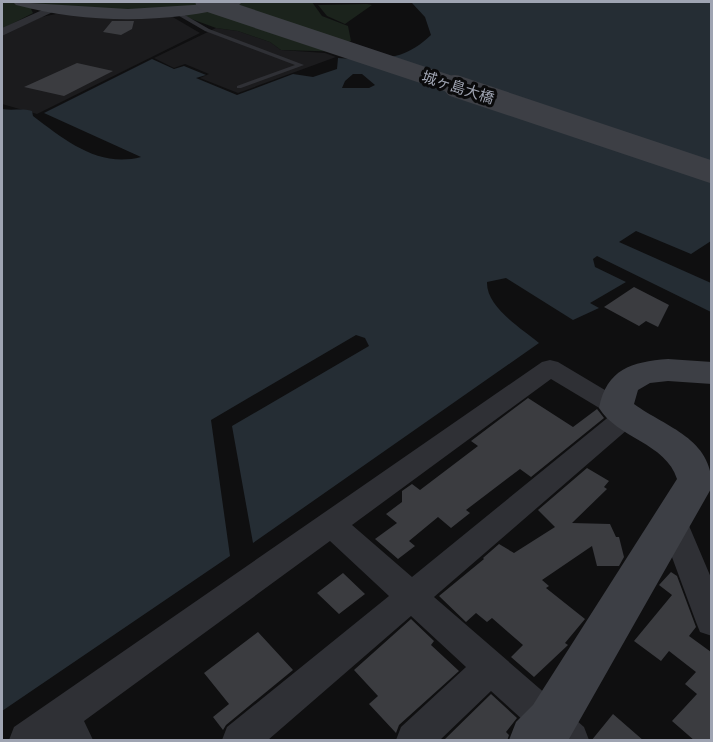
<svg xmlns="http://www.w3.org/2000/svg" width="713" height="742" font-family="'PT Sans','Noto Sans JP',sans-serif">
<rect width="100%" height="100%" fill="#0f0f10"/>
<!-- built -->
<path fill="#1b1b1d" d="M56 14 171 16 200 33 37 114 2 104V36L41 17Z
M216 28 238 31 270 42 281 50 325 53 336 57 238 93 200 78 209 74 185 64 174 68 154 58Z"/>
<!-- green -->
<path fill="#1b231c" d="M2 2H227C176 12 96 13 45 5L31 9 33 13 2 29Z
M234 2H312L322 16 348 26 351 41 343 44 348 52 281 50 270 42 238 31 216 28 186 17V12Z
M367 4 372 5 345 24 327 16 318 5Z"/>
<!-- water -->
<path fill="#252d34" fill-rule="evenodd" d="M371 2H711V241L691 254 636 231 619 242 711 283V312L597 256 593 259 595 267 626 282 590 303 599 308 573 320 506 278 487 282C486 307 521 328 539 343L253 543 232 426 369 346 365 338 356 335 211 420 230 556 2 711V109C13 111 22 108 32 111L33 116C66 141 99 168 141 157L44 113 152 59 174 69 184 66 206 75 196 78 237 95 293 74 313 77 337 69 338 58C375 60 402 63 431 35L425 17 412 3ZM353 74H362L375 85 369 88H342L345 81Z"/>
<!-- building -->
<path fill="#3b3c40" d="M112 21H134L132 29 121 35 103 32Z
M77 63 113 71 64 96 24 87Z
M634 287 669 305 658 327 646 321 639 326 604 307Z
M528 398 573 427 597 409 604 418 531 477 520 469 466 510 470 513 451 528 438 517 409 541 415 546 398 559 375 539 397 523 386 514 402 502V491L412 484 420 490 478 446 471 441Z
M587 468 609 481 604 487 607 489 572 523 610 524 616 537H619L624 557 619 566H597L592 546 542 580 549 586 546 588 585 619 565 643 568 645 534 677 511 657 523 645 492 618 487 622 476 613 466 622 439 596 484 559 483 558 499 544 514 553 555 527 538 510Z
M671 572 677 576 696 627 689 636 711 652V741H695L672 721 697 694 685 684 696 672 669 651 661 661 634 641 672 595 659 585Z
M343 573 365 594 339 614 317 593Z
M411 619 434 641 431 645 459 671 399 725 396 733 369 704 378 696 354 670Z
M258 632 293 670 226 725 223 730 213 717 229 704 204 673Z
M491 694 517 718 506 732 509 735 507 741H443Z
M613 714 644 741H591Z"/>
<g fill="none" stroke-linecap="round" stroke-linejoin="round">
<!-- lane -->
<path fill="#2f3035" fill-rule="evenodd" d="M174 11H178L209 29 304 65 241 88H237V86L295 65 205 31 174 13Z"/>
<!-- street -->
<path fill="#2f3035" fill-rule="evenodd" d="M49 7 59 9 2 36V28Z
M550 360 558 362 625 402 628 409 635 411 639 417 635 423 434 597 584 727 589 740H545L491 691 440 740H396L401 727 466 667 411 616 268 740H222L227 727 389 596 330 541 84 721 93 740H9L14 727 542 362ZM551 379 611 415 412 577 352 525Z
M674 510 684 514 712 580V636L700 632 696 622 659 522 664 514Z"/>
<!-- secondary -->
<path fill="#3d3f45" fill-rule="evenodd" d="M13 2 128 9 242 2 239 5C167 24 88 24 16 5Z
M668 359 712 362V384L668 381 650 383 638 390 634 404C667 428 712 438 712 487L569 739 509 740 516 722 533 705 677 479C666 443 617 438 599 408 607 369 631 362 668 359Z"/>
<!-- secondary-bridge-far1 -->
<path stroke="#3d3f45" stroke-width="17" d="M204 2 459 87"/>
<!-- secondary-bridge -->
<path stroke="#3d3f45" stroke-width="22" d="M455 86 712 172"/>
</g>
<g text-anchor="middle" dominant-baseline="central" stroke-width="6" stroke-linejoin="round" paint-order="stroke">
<!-- far-street labels -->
<g font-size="15" fill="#9fa4b2" stroke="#0a0a0b">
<text transform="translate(458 87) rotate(18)">城ヶ島大橋</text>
</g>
</g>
<!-- border -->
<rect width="713" height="742" fill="none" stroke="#9fa4b2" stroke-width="6"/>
</svg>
